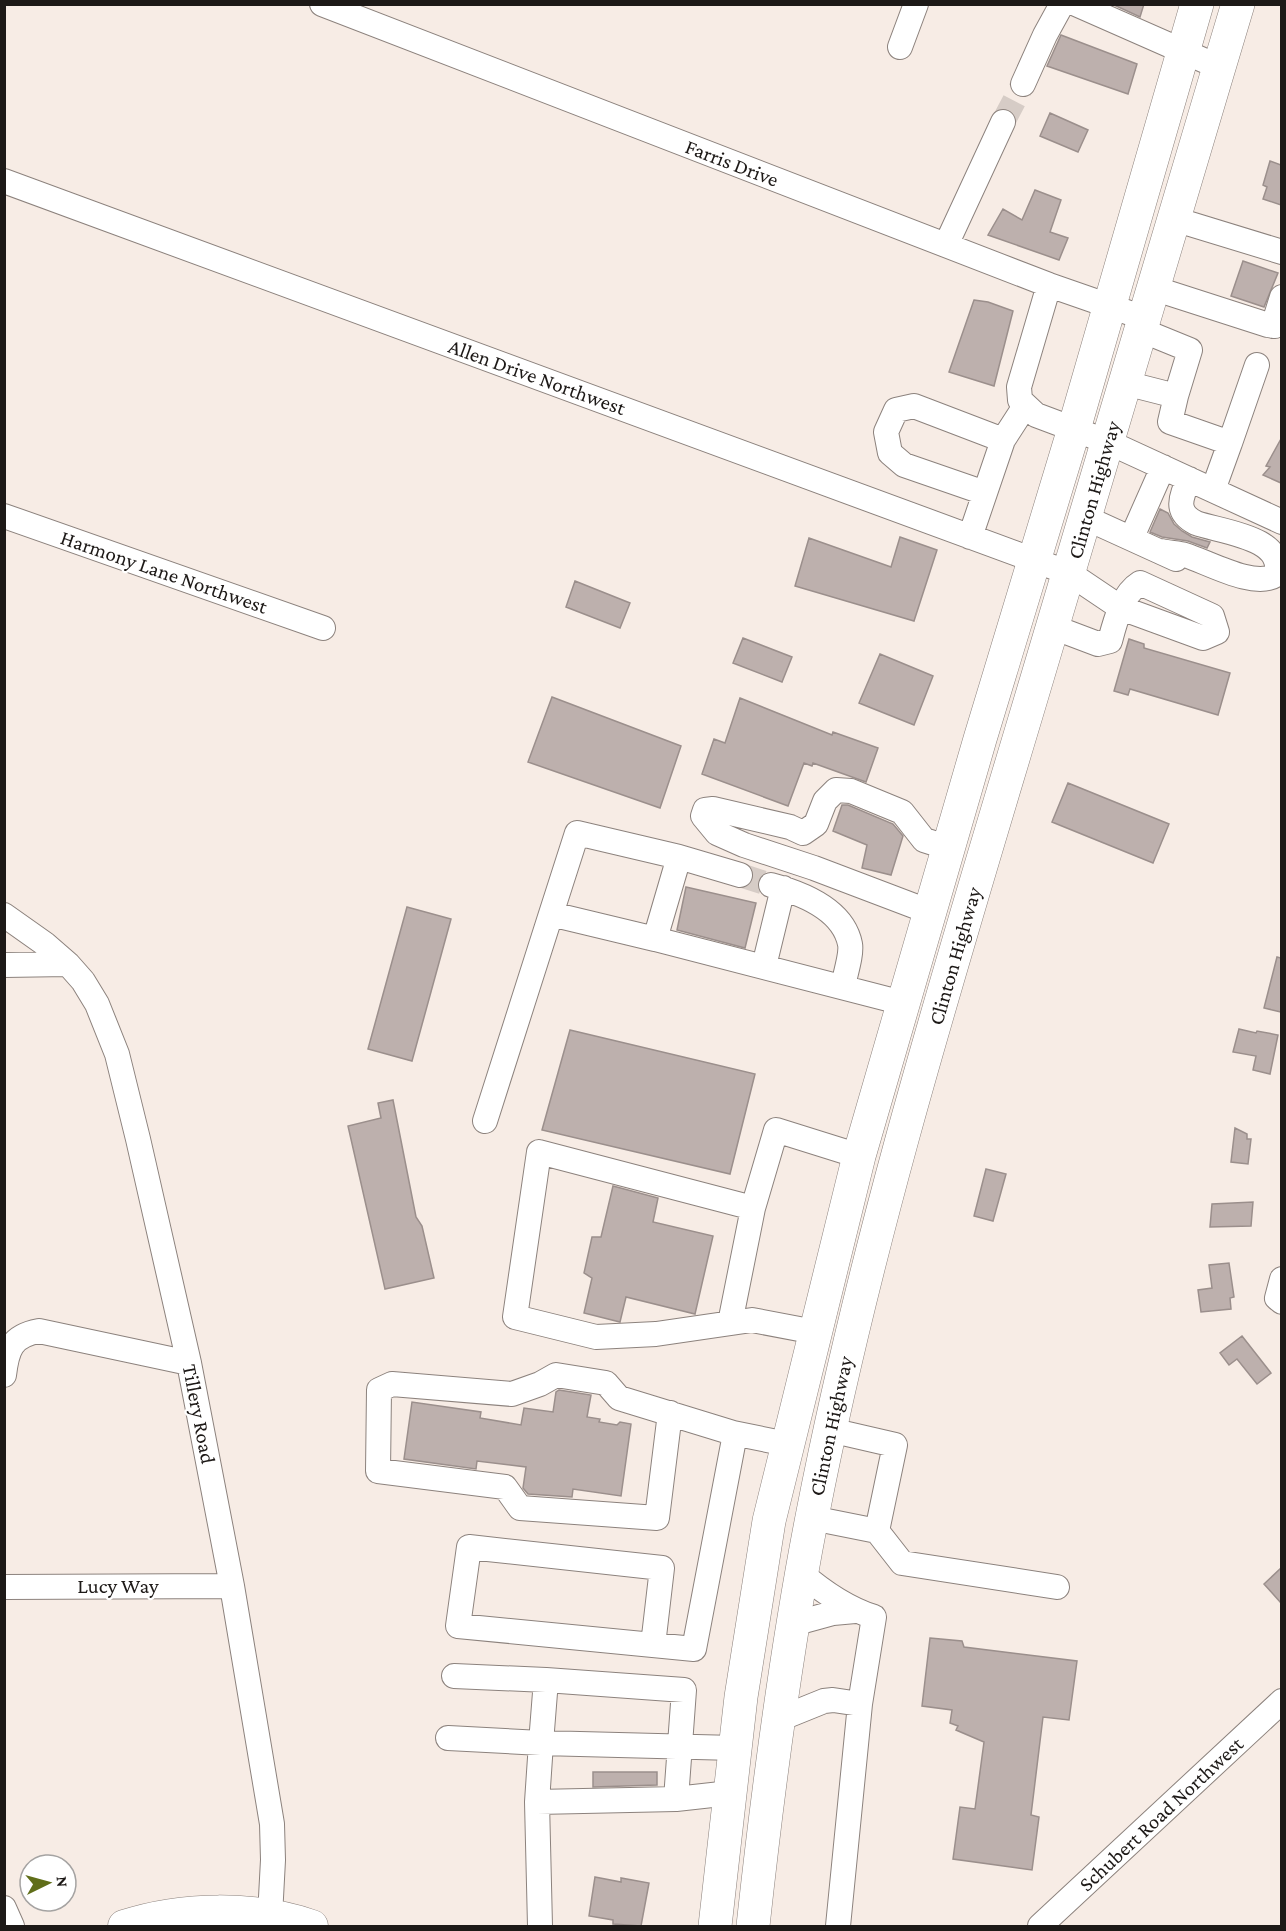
<svg xmlns="http://www.w3.org/2000/svg" width="1286" height="1931" font-family="'Crimson Pro',serif">
<rect width="100%" height="100%" fill="#f7ece5"/>
<!-- building -->
<path fill="#bdb0ad" stroke="#9b8f8c" stroke-width="1.5" d="M1112 4H1144L1140 17Z
M1061 35 1137 64 1128 94 1047 66Z
M1050 113 1088 130 1078 152 1040 136Z
M1270 161 1281 165V205L1263 199 1267 187 1263 185Z
M1035 190 1061 200 1050 232 1068 238 1059 260 988 235 1003 209 1022 220Z
M1243 261 1278 273 1264 307 1231 296Z
M974 300 988 302 1013 311 994 386 949 372Z
M1281 439V483L1263 475 1270 467 1266 466Z
M1160 509 1168 513 1174 524 1182 531 1192 537 1210 542 1207 548 1188 541 1162 537 1150 532Z
M900 537 937 550 914 621 795 586 809 538 891 567Z
M575 581 630 603 620 628 566 607Z
M743 638 792 657 782 682 733 663Z
M1129 639 1144 644V648L1230 673 1218 715 1130 689 1128 695 1114 691Z
M880 654 933 676 914 725 859 703Z
M552 697 681 746 660 808 528 762Z
M740 698 832 735 833 732 878 748 866 782 813 763 812 766 804 763 788 806 702 774 714 739 725 743Z
M1068 783 1169 824 1153 863 1052 822Z
M842 805H848L893 824 903 836 891 875 862 868 867 845 833 831Z
M686 887 756 903 745 948 677 930Z
M407 907 451 919 412 1061 368 1049Z
M1277 957 1281 958V1012L1264 1008Z
M1239 1029 1256 1033 1257 1031 1278 1035 1270 1074 1253 1070 1256 1056 1233 1052Z
M570 1030 755 1074 730 1174 542 1130Z
M393 1100 416 1217 422 1226 434 1278 385 1289 348 1126 381 1118 378 1103Z
M1235 1128 1247 1134V1139H1251L1248 1164 1231 1162Z
M986 1169 1006 1174 993 1221 974 1216Z
M613 1186 658 1198 653 1222 713 1236 695 1314 626 1297 620 1322 584 1313 592 1278 584 1273 592 1237H601Z
M1253 1202 1251 1226 1210 1227 1212 1204Z
M1229 1263 1234 1297 1230 1298 1231 1309 1201 1312 1198 1290 1212 1288 1209 1265Z
M1242 1336 1271 1373 1257 1384 1237 1359 1229 1365 1220 1353Z
M559 1390 591 1395 587 1417 600 1419 599 1422 617 1425 620 1422 631 1424 621 1496 573 1489 572 1497 528 1494 523 1488 526 1467 477 1461 476 1469 404 1459 412 1402 481 1412 480 1418 521 1425 524 1408 553 1412 556 1392Z
M1281 1568V1603L1264 1584Z
M930 1638 962 1641 964 1647 1077 1661 1069 1720 1043 1717 1031 1815 1039 1817 1032 1870 953 1859 960 1807 975 1809 984 1742 956 1730 958 1726 950 1723 952 1710 922 1706Z
M593 1772H657V1785L593 1787Z
M595 1877 621 1882V1878L649 1883 641 1926 613 1924V1920L589 1916Z"/>
<g fill="none" stroke-linecap="round" stroke-linejoin="round">
<!-- minor-tunnel -->
<path stroke="#d6ccc6" stroke-width="24" stroke-dasharray="24 12" stroke-linecap="butt" d="M1003 122 1023 84
M740 875 771 885"/>
<defs>
<path id="minor" d="M322 4 1049 285 1144 318
M1076 4 1219 67
M900 47 916 4
M1023 84 1045 35 1062 4
M4 181 1069 573 1121 608 1203 638 1217 632 1212 616 1140 583C1122 594 1115 622 1110 641L1098 644 1053 627
M1174 219 1282 252
M946 245 1003 122
M1049 285 1019 387 1020 400 1036 415 1108 442 1282 522
M1153 288 1268 325 1275 326 1282 322
M1273 326 1282 297
M1125 383 1176 396 1190 350 1141 330
M1176 396 1170 422 1230 443 1213 490
M1230 443 1257 365
M985 493 904 465 890 453 886 432 896 410 914 406 1003 440
M4 516 323 628
M1086 518 1176 559
M970 537 1003 440 1025 406
M1132 537 1163 467
M1161 551C1169 553 1178 553 1185 555 1208 562 1254 589 1276 575 1286 537 1221 532 1196 523 1174 512 1181 497 1189 479
M679 857 655 939 903 1003
M771 885C801 893 843 909 850 944 852 954 845 975 843 986
M930 912 814 868 744 845 717 833 703 816 705 810 713 809 790 827 803 833 816 824 825 801 836 790 851 791 902 812 924 840 949 848
M4 915 45 944 68 964 83 981 97 1004 117 1054 138 1139 189 1363 232 1586 272 1824 273 1860 270 1916
M655 939 551 914 577 833 679 857 740 875
M4 965 68 964
M764 966 783 888
M485 1121 551 914
M1282 1279 1277 1298 1282 1302
M730 1323 753 1208
M815 1332 752 1320 656 1334 596 1337 515 1317 539 1152 753 1208 776 1130 859 1156
M4 1375C7 1350 11 1336 39 1331L189 1363
M670 1413 657 1518 520 1508 505 1487 378 1471 379 1390 392 1384 512 1394 540 1384 556 1375 606 1383 619 1398 733 1433 787 1444
M812 1518 877 1531 895 1445 830 1430
M877 1531 902 1563 1057 1587
M801 1573C823 1592 846 1608 874 1617L860 1704 838 1926
M4 1587 232 1586
M793 1624 833 1613 855 1611
M653 1645 662 1568 469 1547 458 1626 694 1649 735 1434
M454 1676 546 1680
M777 1720 824 1701 833 1700 860 1704
M448 1738 541 1743 546 1680 684 1690 676 1799
M730 1793 676 1799 537 1802 541 1743 735 1748
M537 1802 540 1926
M4 1908 12 1926
M1040 1926 1282 1701"/>
<path id="major" d="M124 1926C182 1907 254 1906 312 1926"/>
<path id="highway" d="M715 1926 741 1697 769 1521 859 1156 980 739 1074 429 1197 4
M753 1926C768 1788 786 1649 813 1512 866 1241 948 976 1027 712 1099 477 1167 240 1238 4"/>
</defs>
<!-- minor casing -->
<use href="#minor" stroke="#8c827d" stroke-width="26"/>
<!-- major casing -->
<use href="#major" stroke="#8c827d" stroke-width="33"/>
<!-- highway casing -->
<use href="#highway" stroke="#8c827d" stroke-width="34"/>
<!-- minor -->
<use href="#minor" stroke="#fff" stroke-width="24"/>
<!-- major -->
<use href="#major" stroke="#fff" stroke-width="32"/>
<!-- highway -->
<use href="#highway" stroke="#fff" stroke-width="33"/>
</g>
<g text-anchor="middle" dominant-baseline="central" stroke-width="4.5" stroke-linejoin="round" paint-order="stroke">
<!-- street labels -->
<g font-size="21" fill="#1d1917" stroke="#fff">
<text transform="translate(732 163) rotate(21)">Farris Drive</text>
<text transform="translate(537 377) rotate(20)">Allen Drive Northwest</text>
<text transform="translate(1094 490) rotate(-74)">Clinton Highway</text>
<text transform="translate(164 572) rotate(19)">Harmony Lane Northwest</text>
<text transform="translate(955 956) rotate(-74)">Clinton Highway</text>
<text transform="translate(199 1414) rotate(79)">Tillery Road</text>
<text transform="translate(831 1426) rotate(-78)">Clinton Highway</text>
<text x="118" y="1586">Lucy Way</text>
<text transform="translate(1161 1814) rotate(-43)">Schubert Road Northwest</text>
</g>
</g>
<!-- border -->
<rect width="1286" height="1931" fill="none" stroke="#1d1917" stroke-width="12"/>
<!-- north arrow -->
<g transform="translate(48 1883) rotate(85)"><circle r="28" fill="#ffffff" stroke="#a5a3a2" stroke-width="1.5"/>
<path d="M0-4.5L10 22L0 15L-10 22Z" fill="#606e19"/>
<text y="-9" font-size="16" font-weight="bold" text-anchor="middle" fill="#1d1917">N</text>
</g>
</svg>
